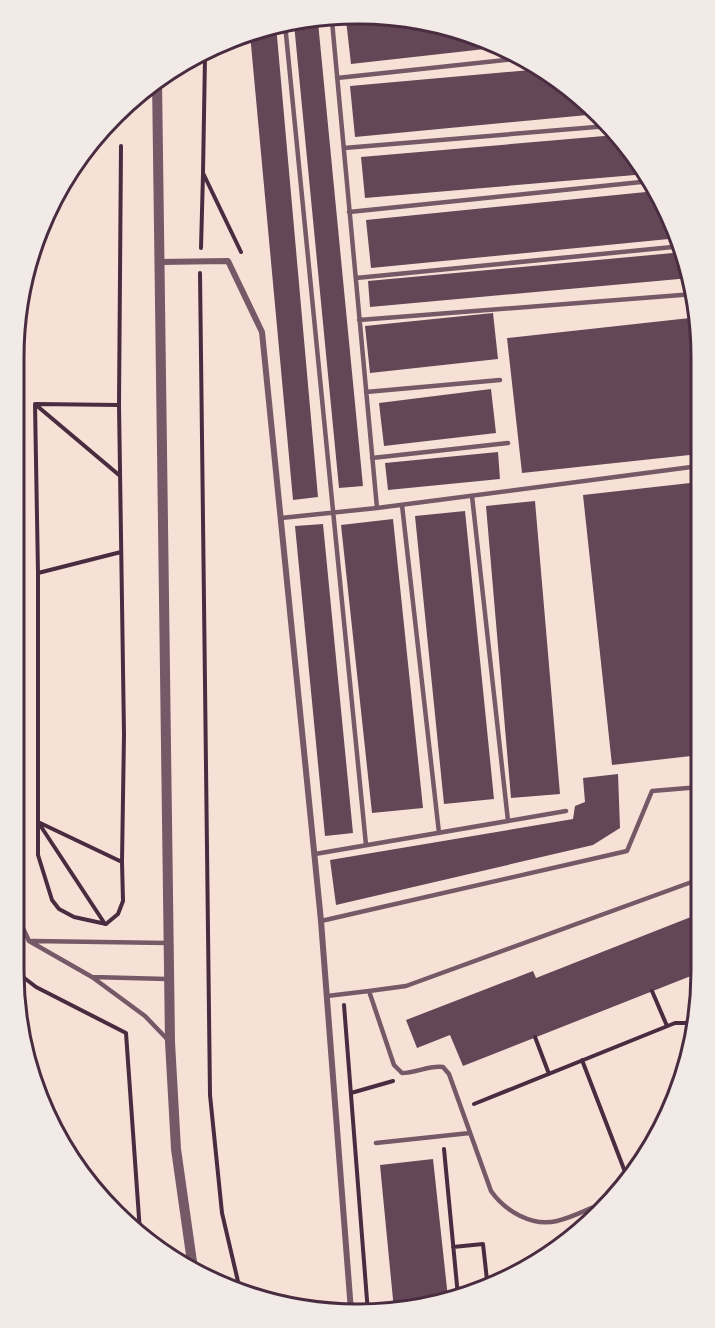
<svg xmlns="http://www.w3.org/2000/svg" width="715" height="1328" font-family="'Sofia Sans Condensed',sans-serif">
<rect width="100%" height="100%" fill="#f7e1d7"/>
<!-- building -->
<path fill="#644757" d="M402 16 494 48 351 64 346 20Z
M318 22 363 486 339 488 294 24Z
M268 25H276L318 497 293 500 250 34Z
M542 69 585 99 598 114 355 137 350 86Z
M616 135 644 167 647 174 365 198 361 157Z
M656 191 679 238 371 268 366 220Z
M684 252 690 278 370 307 368 281Z
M493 313 498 359 370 373 365 326Z
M699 317V454L522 473 507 338Z
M491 389 496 433 384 446 379 403Z
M498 452 500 479 388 490 385 463Z
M699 482 700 755 612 765 583 495Z
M535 501 560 794 511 798 486 506Z
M465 511 494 799 444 804 415 516Z
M393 519 423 808 372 813 341 525Z
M323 524 353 833 325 836 295 526Z
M618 774 620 828 593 845 336 905 330 860 573 819 575 806 585 802 583 778Z
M701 913V972L463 1066 450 1035 417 1048 406 1020 533 971 536 978Z
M433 1159 448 1298 394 1310 380 1165Z"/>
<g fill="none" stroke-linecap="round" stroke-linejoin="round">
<!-- path -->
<path stroke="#4a2c40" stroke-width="4" d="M205 57 203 173 241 252
M201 248 203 174
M200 273 210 1095 222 1213 240 1290
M35 404 38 573V855L52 900 59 909 74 917 106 924
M36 404 119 405
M36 405 119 475
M38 573 121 552
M105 924 38 822 122 862
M106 924 118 914 123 901 122 862 124 734 119 405 121 146
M14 970 36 987 126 1033 140 1232
M652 991 667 1026
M344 1005 368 1313
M535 1037 549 1074
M582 1060 627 1177
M351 1093 393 1081
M474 1104 675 1023H689L695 1029
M444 1149 458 1296
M453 1247 483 1244 488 1289
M487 1283 500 1282"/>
<!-- service -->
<path stroke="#755966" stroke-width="4.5" d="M332 21 377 508
M285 24 366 845
M337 78 525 58
M344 148 608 126
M349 212 651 181
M356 278 683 246
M359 320 694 294
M366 392 500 380
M372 458 508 443
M472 496 508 821
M402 505 439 833
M281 518 377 508 699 466
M315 854 566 811
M14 909 29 941 92 977 145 1016 168 1040
M321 921 627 851 652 791 700 787
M32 941 168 943
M92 977 167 979
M327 996 369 991
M376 1143 470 1133
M606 1202C590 1208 574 1217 557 1221 532 1227 505 1211 491 1191L449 1074 443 1067C429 1065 416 1073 402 1073L394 1065 369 991 406 986 700 879"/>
<!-- minor -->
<path stroke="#755966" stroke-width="6" d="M159 262 228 261 262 332 321 921 351 1311"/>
<!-- tertiary -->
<path stroke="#755966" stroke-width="10" d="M157 80 170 1042 176 1149 193 1269"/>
</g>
<!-- crop -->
<path d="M0 0H715V1328H0ZM357 24H358A333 333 0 0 1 691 357V971A333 333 0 0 1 358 1304H357A333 333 0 0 1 24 971V357A333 333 0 0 1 357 24Z" fill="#f1eae7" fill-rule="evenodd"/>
<path fill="none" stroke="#4a2c40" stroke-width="3" d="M357 24H358A333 333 0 0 1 691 357V971A333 333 0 0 1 358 1304H357A333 333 0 0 1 24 971V357A333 333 0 0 1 357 24Z"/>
</svg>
